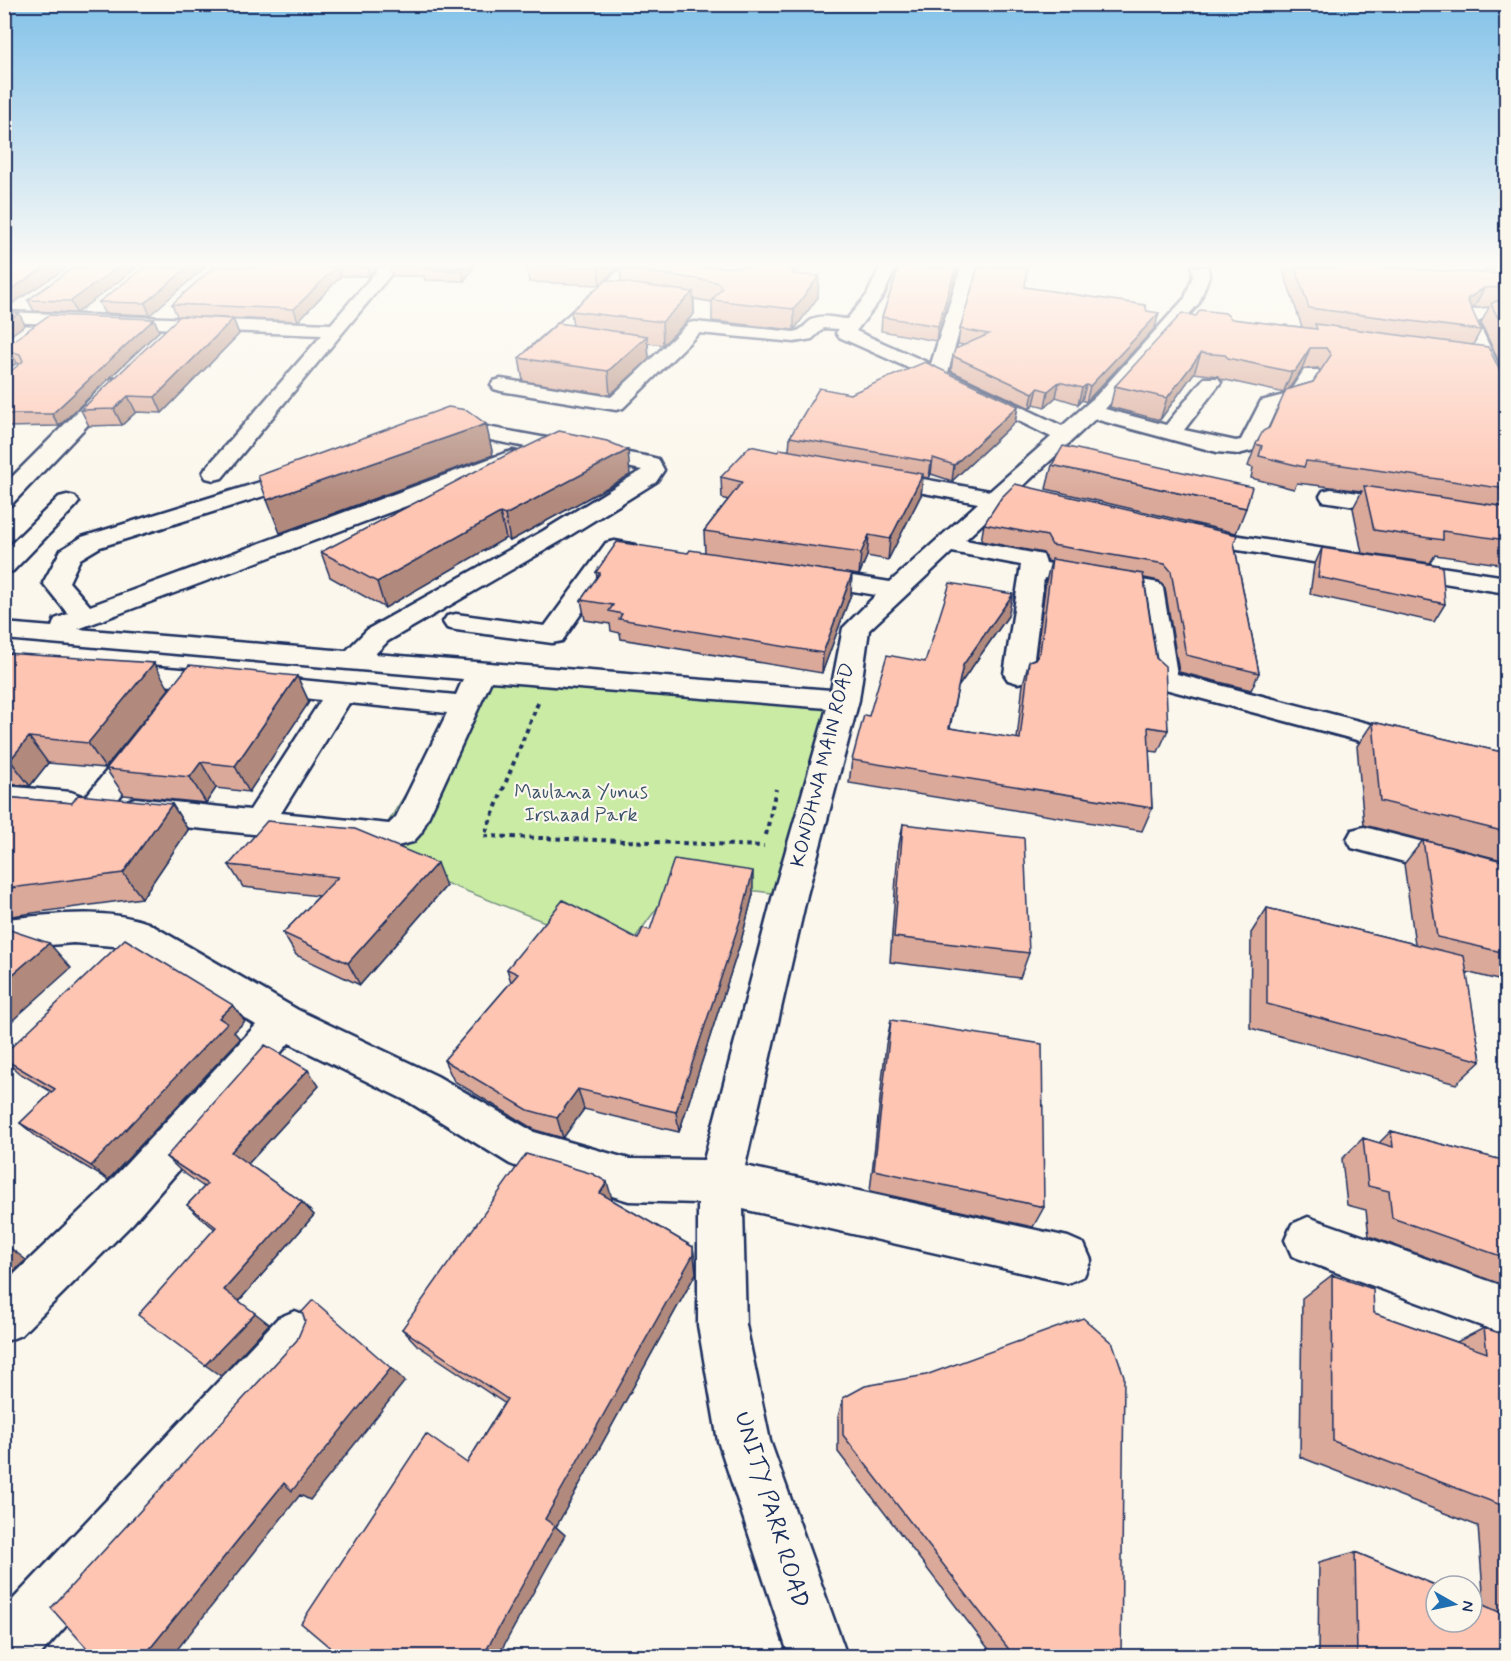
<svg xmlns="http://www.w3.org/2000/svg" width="1511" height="1661" font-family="Mynerve,sans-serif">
<rect width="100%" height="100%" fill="#fbf7ec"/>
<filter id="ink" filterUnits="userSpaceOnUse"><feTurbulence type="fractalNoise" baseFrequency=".0167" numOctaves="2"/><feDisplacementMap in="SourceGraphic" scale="12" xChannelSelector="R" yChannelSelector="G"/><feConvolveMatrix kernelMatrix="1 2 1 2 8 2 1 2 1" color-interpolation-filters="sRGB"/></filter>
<g filter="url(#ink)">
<!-- green -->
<path fill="#c9eba4" stroke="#728d81" stroke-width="1.5" d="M481 672 844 700 790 895 676 882 624 953 369 853Z"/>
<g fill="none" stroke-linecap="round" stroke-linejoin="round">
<defs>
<path id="minor" d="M380 267H397L222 478 214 480 206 478 203 473 206 468 322 335 4 322V312L331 324Z
M623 267H641L543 358H529L527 354 529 350Z
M880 267H896L883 296 856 331 931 364 961 267H977L948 372 1062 426 1096 396 1185 298 1193 276 1192 267H1208L1209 276 1199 303 1105 409 1166 425 1204 378H1218L1221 382 1184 430 1236 441 1241 440 1261 401 1288 394 1304 370H1318L1321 374 1302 402 1276 409 1258 449 1238 454 1217 452 1095 419 965 540 1043 555 1046 563 1159 583 1163 588 1177 674 1409 734 1420 737 1424 744 1420 751 1409 754 1154 686 1150 680 1138 594 1044 578 1032 674 1028 680 1018 683 1008 680 1004 674 1021 565 952 552 869 630 859 700 807 895 745 1166 1068 1237 1084 1244 1091 1260 1084 1276 1068 1283 743 1209 746 1325 770 1441 847 1656H789L718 1441 698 1325V1203L629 1201 525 1170 510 1164 409 1102 289 1043 133 1223 21 1335 4 1342V1284L101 1191 256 1025 128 947 73 943 4 949V919C51 915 103 907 148 923L298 1010 437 1076 534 1132 629 1159 704 1160 773 895 827 708 491 681 421 833 413 842 389 848 135 822 124 818 119 810 124 802 135 798 250 810 321 700 249 692 245 685 249 678 259 676 456 695 463 679 4 639V623L52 627 55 619 68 614 43 583 61 550 82 537 296 471 304 469 312 471 315 476 312 481 100 547 80 559 69 582 90 606 505 453 513 451 521 453 524 458 521 463 78 629 346 651 368 629 543 531 642 470 465 435 445 438 438 436 434 432 438 428 465 423 650 457 658 459 664 470 656 482 561 541 388 641 375 654 831 690 843 628 876 595 800 582 796 577 800 572 809 569 890 582 978 503 870 483 867 478 870 473 878 471 990 491 1051 437 931 378 839 337 836 333 839 329 824 328 812 339 794 342 699 333 623 408 616 410 501 391 494 389 491 385 494 381 501 379 611 397 689 323 695 322 794 332C804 330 807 321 815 318 824 314 838 319 847 319L867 295ZM349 703 447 713 396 817 389 824 281 813Z
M1506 307V317L1485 318 1478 322 1506 381V407L1499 405 1496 401 1459 320 1475 309Z
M116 378 123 380 126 384 123 388 12 504 4 506V485L109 380Z
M1331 489 1401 499 1409 501 1413 506 1409 511 1401 513 1323 501 1320 496 1323 491Z
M67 495 75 497 79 502 75 507 13 571 4 573V551L59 497Z
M1192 526 1220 533 1506 577V593L1219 547 1183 538 1180 533 1183 528Z
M615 541 636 545 639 550 636 555 621 556 562 641 552 643 456 630 447 628 443 622 447 616 456 614 545 626 606 543Z
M117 664 194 670 204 673 208 679C197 697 189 715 166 709L161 702 173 686 107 679 103 673 107 667Z
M143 736 154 739 158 746 107 814 96 818 85 814 83 811 71 816 4 809V786L71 792 82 796 84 799 132 739Z
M1364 827 1506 863V889L1352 848 1347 839 1352 830Z
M1308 1217 1506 1287V1335L1292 1256 1285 1240 1292 1224Z
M295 1311 312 1318 319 1335 312 1352 39 1656H4V1609L278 1318Z"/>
</defs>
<!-- minor casing -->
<use href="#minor" stroke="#1b2f5e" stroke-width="5"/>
<!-- path -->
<path stroke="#1b2f5e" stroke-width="4" stroke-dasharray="4.5 4.5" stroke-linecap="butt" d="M538 703 484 836 764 846
M766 835 776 789"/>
<!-- minor -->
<use href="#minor" fill="#fbf7ec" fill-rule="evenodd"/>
</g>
<!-- wall -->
<path fill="#daa99a" stroke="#1b2f5e" stroke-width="1.5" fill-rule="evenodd" d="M74 267 76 313 34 311 28 300Z
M145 267 150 315 104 313 99 302Z
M214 267H377L369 276H341L298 321 177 316 172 304Z
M390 267H474L464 281 425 280 424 276H392Z
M527 267H619L600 285 529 282Z
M621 267H800L798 274 818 297 794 330 712 321V302L694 299V314L663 345 648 343 649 359 610 395 523 381 519 358 573 326 571 311 621 282 620 268Z
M899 267H959L936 341 881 331 882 317Z
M1282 267H1380L1483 273 1486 267H1506V377L1481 323 1489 307 1474 308 1471 309 1481 330 1473 345 1506 382V565L1435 555 1430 563 1362 553 1353 508 1362 491 1331 487 1297 483 1294 489 1251 478 1253 468 1248 466 1256 444 1269 428 1285 393 1221 379 1218 376 1194 373 1160 420 1110 407 1115 386 1196 316 1302 327ZM1318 368 1320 371 1313 382 1288 389 1302 369Z
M1025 287 1147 311 1155 328 1086 402 1082 400 1078 404 1056 397 1045 407 1034 404 1030 408 951 371 953 356 963 345 958 344 960 329Z
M154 319 159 331 59 426 4 427V377L20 364 17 363 4 370 10 343Z
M233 319 239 334 162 413 136 412 122 425 89 426 81 410Z
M850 394 1018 406 1015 422 952 481 931 474 929 478 923 477 921 495 888 560 867 556 859 575 761 561 851 594 822 673 621 639 620 633 611 631 610 624 585 620 581 600 597 578 596 572 688 553 705 552 704 531 728 500 722 498 721 477 778 452 789 450 790 437Z
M516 452 630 475 510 541 506 538 385 608 330 577 321 552Z
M1052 465 1246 508 1236 533 1046 489Z
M984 524 1234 543 1259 673 1251 690 1179 672 1165 588 1159 581 1144 578 1168 730 1158 752 1149 751 1152 808 1142 831 849 783 852 760 869 716 925 662 1008 616 958 687 950 728 1017 739 1023 684 1029 661 1036 658 1046 581 1051 562 1048 561 1043 553 981 541Z
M1322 548 1445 604 1434 622 1310 594 1314 566Z
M4 653 169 689 105 768 48 763 30 786 4 784Z
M297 676 309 702 249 792 216 788 206 803 124 795 106 769Z
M1373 722 1506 753V861L1364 825 1357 746Z
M4 797 72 803 172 804 188 830 142 898 4 917Z
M903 824 1029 953 1020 978 890 962 898 850Z
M1423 840 1506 862V982L1466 972 1481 1061 1456 1084 1250 1028 1251 933 1267 908 1415 944 1404 864Z
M229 865 446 886 360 985 296 955 283 933 319 896 243 887Z
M753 894 741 941 679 1132 584 1109 563 1138 535 1130 454 1081 444 1060 511 982 507 969 638 939 650 930Z
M233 1005 245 1021 234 1032 240 1039 108 1180 38 1138 20 1123 52 1092 19 1073 4 1060V1054Z
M891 1020 1044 1207 1033 1227 870 1191 886 1044Z
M319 1086 248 1164 302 1202 314 1215 239 1301 269 1324 221 1376 215 1229 202 1219 187 1205 204 1187 181 1171 166 1157Z
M1391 1131 1506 1161V1286L1369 1236 1366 1210 1347 1205 1342 1159 1363 1138 1379 1143Z
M612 1200 693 1247 696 1273 556 1527 565 1535 467 1463 504 1403 417 1345 402 1329Z
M1332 1275 1374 1313 1457 1342 1484 1328 1506 1335V1656H1318L1319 1562 1355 1552 1484 1605 1478 1526 1300 1457 1302 1298Z
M843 1398 1121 1656H994L838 1452V1417Z"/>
<!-- shaded-wall -->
<path fill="#b28a7d" stroke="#1b2f5e" stroke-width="1.5" d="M46 267H68L4 309V294Z
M118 267H138L76 313 71 301Z
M188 267H205L150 315 145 303Z
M336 267H338L341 276 298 321 294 309Z
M367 267H377L369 276Z
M463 267H474L464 281 462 270Z
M598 267H619L600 285Z
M794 267H800L792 294V274Z
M956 267H959L936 341 938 326Z
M819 276 818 297 794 330V309Z
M1484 288 1474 308 1457 318 1467 299Z
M693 292 694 314 663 345 662 322Z
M19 313 25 325 4 340V324Z
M1159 313 1155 328 1086 402 1090 386Z
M154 319 159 331 59 426 52 414Z
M233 319 239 334 162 413 155 397Z
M647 336 649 359 610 395 608 371Z
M1310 348 1302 369 1287 392 1283 393 1292 372Z
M10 351 17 363 4 370V354Z
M1201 353 1194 373 1160 420 1167 398Z
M1059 382 1056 397 1045 407 1048 391Z
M1086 385 1082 400 1078 404 1082 388Z
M1038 388 1034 404 1030 408 1033 393Z
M128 396 136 412 122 425 114 409Z
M1018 406 1015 422 952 481 954 465Z
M486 424 493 455 280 533 267 500Z
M628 450 630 475 510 541 505 515Z
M933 458 931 474 929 478 931 462Z
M923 474 921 495 888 560 890 539Z
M500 513 506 538 385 608 377 582Z
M869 535 867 556 859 575 861 553Z
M852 574 851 594 822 673 823 653Z
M1013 594 1008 616 958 687 963 665Z
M154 663 169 689 105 768 88 743Z
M297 676 309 702 249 792 235 766Z
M29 737 48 763 30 786 10 760Z
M201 762 216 788 206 803 190 777Z
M172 804 188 830 142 898 123 873Z
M437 863 446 886 360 985 348 963Z
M753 871V894L741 941 679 1132 676 1112Z
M49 943 71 968 4 1028V982Z
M233 1005 245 1021 234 1032 240 1039 108 1180 91 1166 219 1018Z
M308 1070 319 1086 245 1167 231 1152Z
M578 1089 584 1109 563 1138 557 1118Z
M607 1182 613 1202 600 1193Z
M302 1202 314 1215 238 1302 224 1290Z
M4 1243 26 1260 4 1280Z
M693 1247 696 1273 556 1527 565 1535 498 1656H483L545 1519Z
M255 1313 269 1324 221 1376 205 1365Z
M391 1368 405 1381 310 1500 300 1495 172 1656H144L284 1483Z
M18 1652 43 1655 45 1656H23Z"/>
<!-- building -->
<path fill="#fec5b3" stroke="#1b2f5e" stroke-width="1.5" d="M4 267H46L4 294Z
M74 267H118L71 301 28 300Z
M145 267H188L145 303 99 302Z
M214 267H336L294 309 172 304Z
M424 267H463L462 270 422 269Z
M621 267H794L792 274 819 276 794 309 712 300 722 288 717 282 620 268Z
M899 267H956L938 326 882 317Z
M978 267H1027L1025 287 1145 305 1147 311 1159 313 1090 386 1086 385 1082 388 1059 382 1048 391 1038 388 1033 393 953 356 955 349 989 334 960 329Z
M1295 267H1380L1496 274 1489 267H1506V287L1484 288 1467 299 1481 330 1309 308Z
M607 280 693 292 662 322 571 311Z
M1506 300V334L1491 304 1496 301Z
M1200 310 1225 313 1232 319 1317 329 1315 324 1488 347 1506 382V489L1342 465 1306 461 1304 467 1259 456 1262 446 1256 444 1263 431 1269 428 1286 390 1313 382 1331 355 1326 348H1310L1295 371 1292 372 1228 358 1225 355 1201 353 1167 398 1115 386 1182 313 1196 316Z
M4 313H19L4 324Z
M49 315 154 319 52 414H4V377L23 361 20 354 10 351 4 354V343H10Z
M180 316 233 319 155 397 128 396 114 409 81 410Z
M558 323 647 336 608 371 519 358Z
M925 362 1018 406 954 465 933 458 931 462 790 437 819 388 850 394Z
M448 407 467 410 486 424 267 500 258 476Z
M559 431 607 441 628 450 505 515 500 513 377 582 321 552 514 451 516 452Z
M750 446 778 452 780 449 923 474 890 539 869 535 861 553 704 531 742 482 721 477Z
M1063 446 1252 487 1246 508 1052 465Z
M1015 484 1237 535 1234 543 1259 673 1186 655 1171 571 1165 564 1052 545 1047 536 984 524 1001 498Z
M1364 486 1506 507V540L1443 531V540L1374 530Z
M617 542 688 553 690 550 852 574 823 653 619 619 622 614 609 611 613 605 581 600 600 573 596 572Z
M1322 548 1442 566 1445 604 1318 577Z
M1052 559 1143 574 1156 658 1165 666 1168 730 1148 727 1152 808 852 760 864 715 869 716 887 655 925 662 950 583 1013 594 963 665 949 728 1020 739 1029 661 1036 659 1040 652Z
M4 653 154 663 88 743 29 737 10 760H4Z
M189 665 297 676 235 766 201 762 190 777 106 769Z
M1373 722 1506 753V832L1380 801Z
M78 795 172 804 123 873 4 889V797L72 803Z
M267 821 355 829 437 863 348 963 283 933 338 877 229 865Z
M903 824 1024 838 1029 953 894 937Z
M1423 840 1506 862V953L1437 937Z
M674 859 753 871 741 918 676 1112 578 1089 557 1118 528 1110 444 1060 518 974 507 969 563 900 638 939 643 928 650 930Z
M1267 908 1464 956 1481 1061 1267 1004Z
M4 928 49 943 4 982Z
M125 939 233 1005 219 1018 227 1023 91 1166 20 1123 55 1089 4 1059V1054Z
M891 1020 1042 1044 1044 1207 874 1170Z
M265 1045 308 1070 231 1152 302 1202 224 1290 255 1313 205 1365 138 1315 216 1227 187 1205 207 1184 166 1157Z
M1391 1131 1506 1161V1258L1392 1218 1389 1191 1368 1186 1363 1138 1393 1147Z
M526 1154 593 1174 607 1182 600 1193 693 1247V1255L545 1519 555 1526 483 1656H340L301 1623 426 1434 467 1463 507 1399 402 1329Z
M1332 1275 1373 1289 1374 1313 1487 1353 1484 1328 1506 1335V1507L1333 1441Z
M313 1300 391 1368 292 1491 284 1483 144 1656H94L51 1608 297 1340 305 1321 302 1312Z
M1083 1318 1113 1344 1124 1376 1121 1656H1014L843 1435V1398L865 1386 926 1375Z
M1355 1552 1437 1586H1436V1622H1472V1600L1506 1615V1656H1357Z
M18 1652 23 1656H4H14Z"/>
</g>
<!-- sky -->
<linearGradient id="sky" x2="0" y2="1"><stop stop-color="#83c2e9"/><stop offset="0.53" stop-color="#fdfbf6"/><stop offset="1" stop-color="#fdfbf6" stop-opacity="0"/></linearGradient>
<rect width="1511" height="500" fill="url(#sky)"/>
<g text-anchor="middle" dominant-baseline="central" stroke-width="4.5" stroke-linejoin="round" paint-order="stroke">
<!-- street labels -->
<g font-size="20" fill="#1b2f5e" stroke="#fbf7ec">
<text transform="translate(823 765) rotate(-76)">KONDHWA MAIN ROAD</text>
</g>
<!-- park labels -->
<g font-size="20" fill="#3e556c" stroke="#fbf7ec">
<text x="581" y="792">Maulana Yunus<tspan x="581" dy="23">Irshaad Park</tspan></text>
</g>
<!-- near-street labels -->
<g font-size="24" fill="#1b2f5e" stroke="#fbf7ec">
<text transform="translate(771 1510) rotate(73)">UNITY PARK ROAD</text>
</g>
</g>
<!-- margin -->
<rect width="1511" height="1661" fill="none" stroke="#fbf7ec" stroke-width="24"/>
<rect x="12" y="12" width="1487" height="1637" fill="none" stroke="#1b2f5e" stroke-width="2" filter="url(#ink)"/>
<!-- north arrow -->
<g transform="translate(1454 1604) rotate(99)"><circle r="28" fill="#fbf7ec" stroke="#a1a7b3" stroke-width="1.5"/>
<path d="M0-4.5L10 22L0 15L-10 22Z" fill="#1f6fb2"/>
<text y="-9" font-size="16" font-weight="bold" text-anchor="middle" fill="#1b2f5e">N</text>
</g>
</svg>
